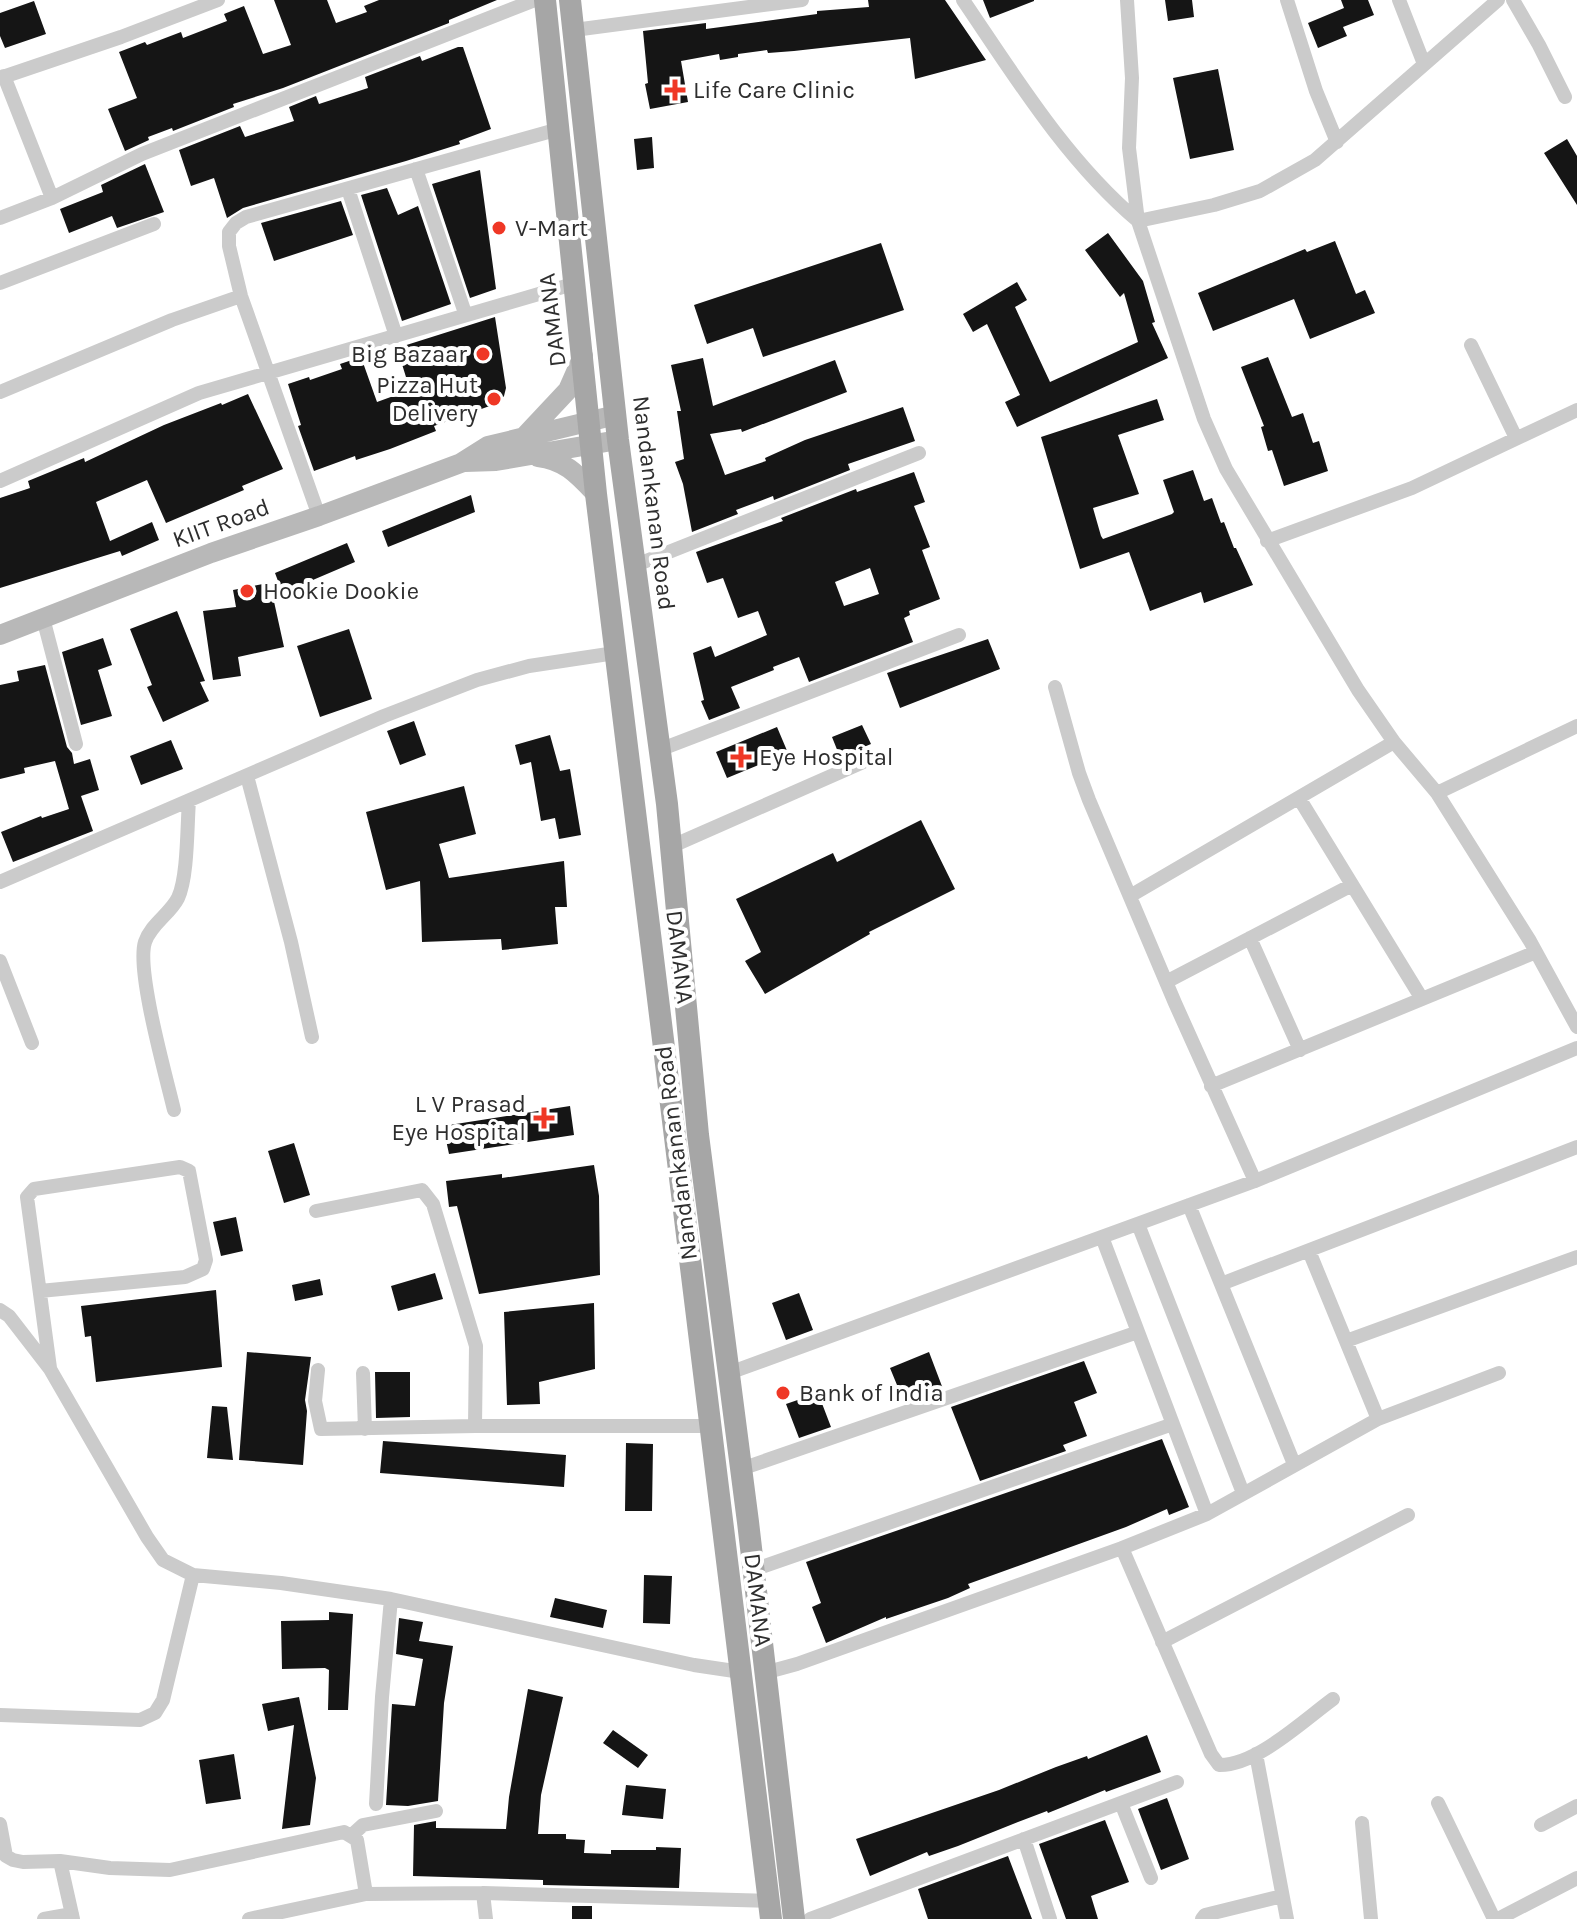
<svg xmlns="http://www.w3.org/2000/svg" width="1577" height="1919" font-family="Karla,sans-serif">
<rect width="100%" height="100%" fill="#fff"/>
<!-- building -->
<path fill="#151515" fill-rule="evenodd" d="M274 0H327L336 23 367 12 364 6 379 0H497L449 20V23L283 88 233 104 234 107 173 131 172 128 148 137 149 140 125 151 108 109 137 98 119 52 145 42 147 45 181 32 183 38 227 21 224 14 244 6 263 54 291 45Z
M868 0H945L986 60 915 79 910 38 794 51 768 53 767 50 738 54V57L720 60 719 54 681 61 688 102 650 109 645 84 648 83 643 31 706 23V29L817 14V11L869 7Z
M983 0H1034V1L990 18Z
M1165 0H1192L1194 17 1168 21Z
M1341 0H1368L1374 15 1343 27 1347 36 1318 48 1308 23 1344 8Z
M34 1 46 34 5 48 0 36V13Z
M458 47H463L491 129 459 141 460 144 406 161 243 208 227 218 214 178 191 186 179 150 240 126 245 137 294 121 289 107 316 96 319 104 368 88 365 77 420 56 422 61Z
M1218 69 1234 150 1190 159 1173 78Z
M652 137 654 168 637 170 634 139Z
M1567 139 1577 156V205L1544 153Z
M145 164 164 212 117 228 112 216 69 233 60 209 103 192 101 185Z
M480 170 496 289 470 298 432 184Z
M387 188 398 215 418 206 451 304 402 321 361 195Z
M341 201 353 235 274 261 261 223Z
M1108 233 1143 281 1155 322 1152 323 1168 358 1017 427 1005 402 1020 395 987 324 973 332 963 314 1017 282 1027 300 1015 307 1050 382 1138 342 1124 293 1120 297 1085 250Z
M1335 241 1356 294 1365 290 1375 313 1310 339 1294 299 1213 331 1198 293 1305 249 1307 252Z
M881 243 904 310 763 357 753 328 707 344 694 305Z
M495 317 506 388 504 396 498 403 434 426 436 431 390 449 356 460 355 456 314 471 298 426 301 425 288 384 309 377 310 380 342 369 340 364 361 357 377 402 410 390 397 348Z
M1268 357 1292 417 1303 413 1313 443 1319 441 1328 471 1284 486 1272 450 1268 451 1261 427 1264 426 1241 367Z
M703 358 713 406 835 360 847 392 742 432 741 429 710 434 725 475 766 461 765 458 805 440 903 407 915 441 848 464 850 470 774 500 773 496 736 510 738 514 692 532 683 484 675 462 684 459 677 411H681L671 365Z
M248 394 283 469 242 486 244 490 166 523 147 480 96 502 110 541 152 522 159 540 122 556 120 551 0 588V498L30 488 28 481 84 458 85 462 164 425 221 403 222 405Z
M1157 399 1164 420 1118 435 1139 494 1093 508 1101 536 1103 539 1172 514 1174 512 1163 480 1193 470 1204 501 1212 498 1221 523 1224 522 1234 548H1236L1253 585 1204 603 1201 592 1150 611 1129 552 1080 569 1041 437Z
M914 472 925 502 914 506 930 547 922 550 940 599 909 611 910 615 904 618 913 642 809 682 799 657 773 667 774 670 731 687 740 708 709 720 701 701 704 700 693 653 711 646 715 657 767 635 758 611 738 618 723 578 707 583 696 552 783 521 781 518 856 489 857 492ZM870 568 879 594 844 606 835 582Z
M471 495 475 512 388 547 382 531Z
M347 543 355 562 273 597 284 647 238 657 241 676 213 680 203 611 236 607 233 590 278 581 275 573Z
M177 611 205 681 200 682 209 701 163 722 147 687 152 685 130 629Z
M349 629 372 699 320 717 297 646Z
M103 638 112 665 98 670 112 716 81 725 62 652Z
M988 639 1000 669 900 708 887 673Z
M45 665 67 747 72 753 74 764 90 759 99 790 81 796 93 831 13 862 1 832 41 816 42 818 69 809 55 761 24 768 25 773 0 779V685L19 681 17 671Z
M414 721 426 755 400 765 387 731Z
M862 725 871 744 840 757 832 737Z
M777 727 788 753 727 778 716 752Z
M550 735 560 771 570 769 581 835 559 839 555 818 541 821 531 762 520 765 515 745Z
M171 740 183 769 141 785 130 756Z
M464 786 476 834 439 844 449 878 564 861 567 907H555L558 944 502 950 501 939 422 942 420 881 386 890 366 812Z
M921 820 955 889 869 932 870 934 765 994 745 961 761 952 736 899 833 853 837 862Z
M570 1106 574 1135 449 1154 443 1126Z
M294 1143 310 1195 284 1203 268 1151Z
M594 1165 599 1196 600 1275 479 1294 457 1206 449 1207 446 1181 502 1174V1178Z
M236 1217 243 1251 221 1256 213 1222Z
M435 1273 443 1299 398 1311 391 1286Z
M320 1279 323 1295 295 1301 292 1285Z
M216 1290 222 1367 96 1382 91 1336 85 1337 81 1306Z
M799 1293 813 1330 786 1340 772 1303Z
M594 1303 595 1369 539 1382 540 1404 507 1405 504 1312Z
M247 1352 311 1357 305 1400 307 1411 303 1465 239 1460Z
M929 1352 943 1389 904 1402 890 1368Z
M1084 1361 1097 1393 1074 1402 1087 1436 1063 1445 1066 1451 980 1481 951 1407Z
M375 1372H410V1417L376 1418Z
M818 1393 831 1427 799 1438 786 1404Z
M212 1406 227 1407 233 1460 207 1458Z
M1162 1439 1189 1507 1169 1515 1167 1509 1126 1527 968 1584 970 1588 948 1598 886 1619V1617L826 1643 812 1607 821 1603 806 1562Z
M383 1441 566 1455 564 1487 380 1473Z
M626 1443 653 1444 652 1511H625Z
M644 1575 672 1576 670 1624 643 1623Z
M555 1598 607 1610 603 1628 550 1617Z
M329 1612 353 1614 348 1710H328L329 1670 325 1668 282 1669 281 1621 329 1620Z
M399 1618 423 1622 419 1641 453 1646 444 1703 438 1801 408 1806 386 1805 392 1704 415 1706 423 1659 396 1654Z
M528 1689 563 1697 541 1795 538 1834H566V1839L585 1840 584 1853 611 1854V1850H656V1847L681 1848 679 1888 543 1885V1880L413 1876 414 1825 436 1821V1828L506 1829 509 1797Z
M299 1697 316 1778 310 1825 282 1829 294 1725 268 1731 262 1704Z
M613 1730 648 1755 638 1768 603 1743Z
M1147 1735 1161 1772 1106 1792 1105 1790 1048 1813 1047 1811 1018 1822 958 1846 929 1856 927 1852 870 1876 856 1839 999 1790 1056 1767 1087 1756 1088 1759Z
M234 1754 241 1799 206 1804 199 1760Z
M626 1785 666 1789 663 1819 622 1815Z
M1167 1798 1189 1859 1161 1870 1138 1809Z
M1105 1820 1129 1882 1091 1896 1098 1919H1066L1039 1844Z
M1008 1856 1032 1919H928L918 1889Z
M572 1906H592V1919H572Z"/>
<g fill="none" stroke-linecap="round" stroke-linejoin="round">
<!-- minor -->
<path stroke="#cbcbcb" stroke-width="14" d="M963 0C1016 78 1066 160 1138 221L1214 205 1260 191 1315 160 1498 0
M1127 0 1132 78 1129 148 1138 221 1204 419 1226 469 1358 690 1394 742 1437 793 1530 941 1577 1027
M1287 0 1316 91 1337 142
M1399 0 1424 64
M1513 0 1539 45 1565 97
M574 30 802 0
M4 76 52 198
M0 78 121 37 218 0
M416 169 465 313
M348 189 396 336
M0 218 52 198 142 154 535 0
M0 283 154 224
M1471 345 1516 438
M0 392 172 320 241 296
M0 481 199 393 573 284
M319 516 241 296 229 246V232L236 223 246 217 559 129
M1267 541 1412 488 1577 410
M636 565 919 453
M43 618 76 744
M1055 687 1079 773 1089 800 1175 1003 1255 1181
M659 750 959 635
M247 776 291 942 312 1037
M1437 793 1577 726
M1299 798 1422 999
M670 847 863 762
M0 882 384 716 477 680 529 666 615 653
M1130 896 1394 742
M1250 938 1300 1050
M0 961 32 1043
M1166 982 1352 885
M1211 1086 1536 952
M174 1110C166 1076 136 970 145 942 151 924 170 914 178 898 188 877 187 825 189 801
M1189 1205 1294 1464
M316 1211 422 1190 433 1204 476 1346 475 1426H711
M1138 1224 1243 1493
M1102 1237 1207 1514
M1309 1251 1378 1419
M1221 1284 1577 1147
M40 1291 185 1277 203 1269 206 1260 189 1171 180 1167 34 1189 27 1197 50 1368
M0 1310 9 1316 50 1369 147 1537 163 1560 193 1575 281 1583 391 1599 694 1665 741 1672
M1346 1341 1577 1257
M318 1370 315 1401 321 1429 475 1426
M363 1373 365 1429
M729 1373 1255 1181 1577 1048
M741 1469 1138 1332
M1122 1548 1211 1754 1219 1765C1256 1766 1304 1720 1333 1699
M753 1570 1173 1424
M1162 1642 1408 1515
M764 1673 797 1664 1122 1548 1207 1514 1378 1419 1499 1373
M0 1715 140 1720 155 1713 163 1700 193 1575
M1256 1754 1287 1919
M1121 1803 1151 1878
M1438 1803 1494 1919
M376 1804 382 1697 391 1599
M1362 1823 1371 1919
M0 1824 6 1856 13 1860 23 1862 60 1861
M1541 1825 1577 1806
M352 1835 363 1825 436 1811
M1024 1839 1050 1919
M483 1893 486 1919
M44 1919 72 1914
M73 1919 60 1861 110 1868 170 1870 344 1832 357 1840 366 1894
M249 1919 366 1894 483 1893 769 1901
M810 1919 1177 1782
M1202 1919 1205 1915 1282 1896
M1498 1919 1577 1878"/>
<!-- secondary -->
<path stroke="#b8b8b8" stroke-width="20" d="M523 438 568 390 583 356
M538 457C565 460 578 475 596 494
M465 462 496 461 618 440
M0 635 211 553 319 516 461 463 488 446 616 415"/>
<!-- primary -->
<path stroke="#a6a6a6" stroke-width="22" d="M545 0 596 494 771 1919
M570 0 618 440 667 804 698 1135 748 1522 794 1919"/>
</g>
<!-- markers -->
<g fill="#ef3725" stroke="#fff" stroke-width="3">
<path d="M671 78h8v8h8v8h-8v8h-8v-8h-8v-8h8z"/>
<circle cx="499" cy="228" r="8"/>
<circle cx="483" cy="354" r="8"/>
<circle cx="494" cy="399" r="8"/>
<circle cx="247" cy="591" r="8"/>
<path d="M737 745h8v8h8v8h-8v8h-8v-8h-8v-8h8z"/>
<path d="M540 1106h8v8h8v8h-8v8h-8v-8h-8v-8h8z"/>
<circle cx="783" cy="1393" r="8"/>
</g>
<g text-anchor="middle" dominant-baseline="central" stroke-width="8" stroke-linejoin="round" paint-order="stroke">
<!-- poi labels -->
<g font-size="24" fill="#2e2e2e" stroke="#fff" text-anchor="start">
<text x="693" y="90">Life Care Clinic</text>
<text x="515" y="228">V-Mart</text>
<text x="467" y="354" text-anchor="end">Big Bazaar</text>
<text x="478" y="385" text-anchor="end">Pizza Hut<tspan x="478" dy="28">Delivery</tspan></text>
<text x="263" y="591">Hookie Dookie</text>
<text x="759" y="757">Eye Hospital</text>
<text x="526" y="1104" text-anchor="end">L V Prasad<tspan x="526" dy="28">Eye Hospital</tspan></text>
<text x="799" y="1393">Bank of India</text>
</g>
<!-- street labels -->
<g font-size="24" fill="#2e2e2e" stroke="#fff">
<text transform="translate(552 320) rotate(-97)">DAMANA</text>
<text transform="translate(654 503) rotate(83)">Nandankanan Road</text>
<text transform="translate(221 523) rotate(-20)">KIIT Road</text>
<text transform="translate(680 957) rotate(83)">DAMANA</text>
<text transform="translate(676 1153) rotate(-97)">Nandankanan Road</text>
<text transform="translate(758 1600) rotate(83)">DAMANA</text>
</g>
</g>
</svg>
